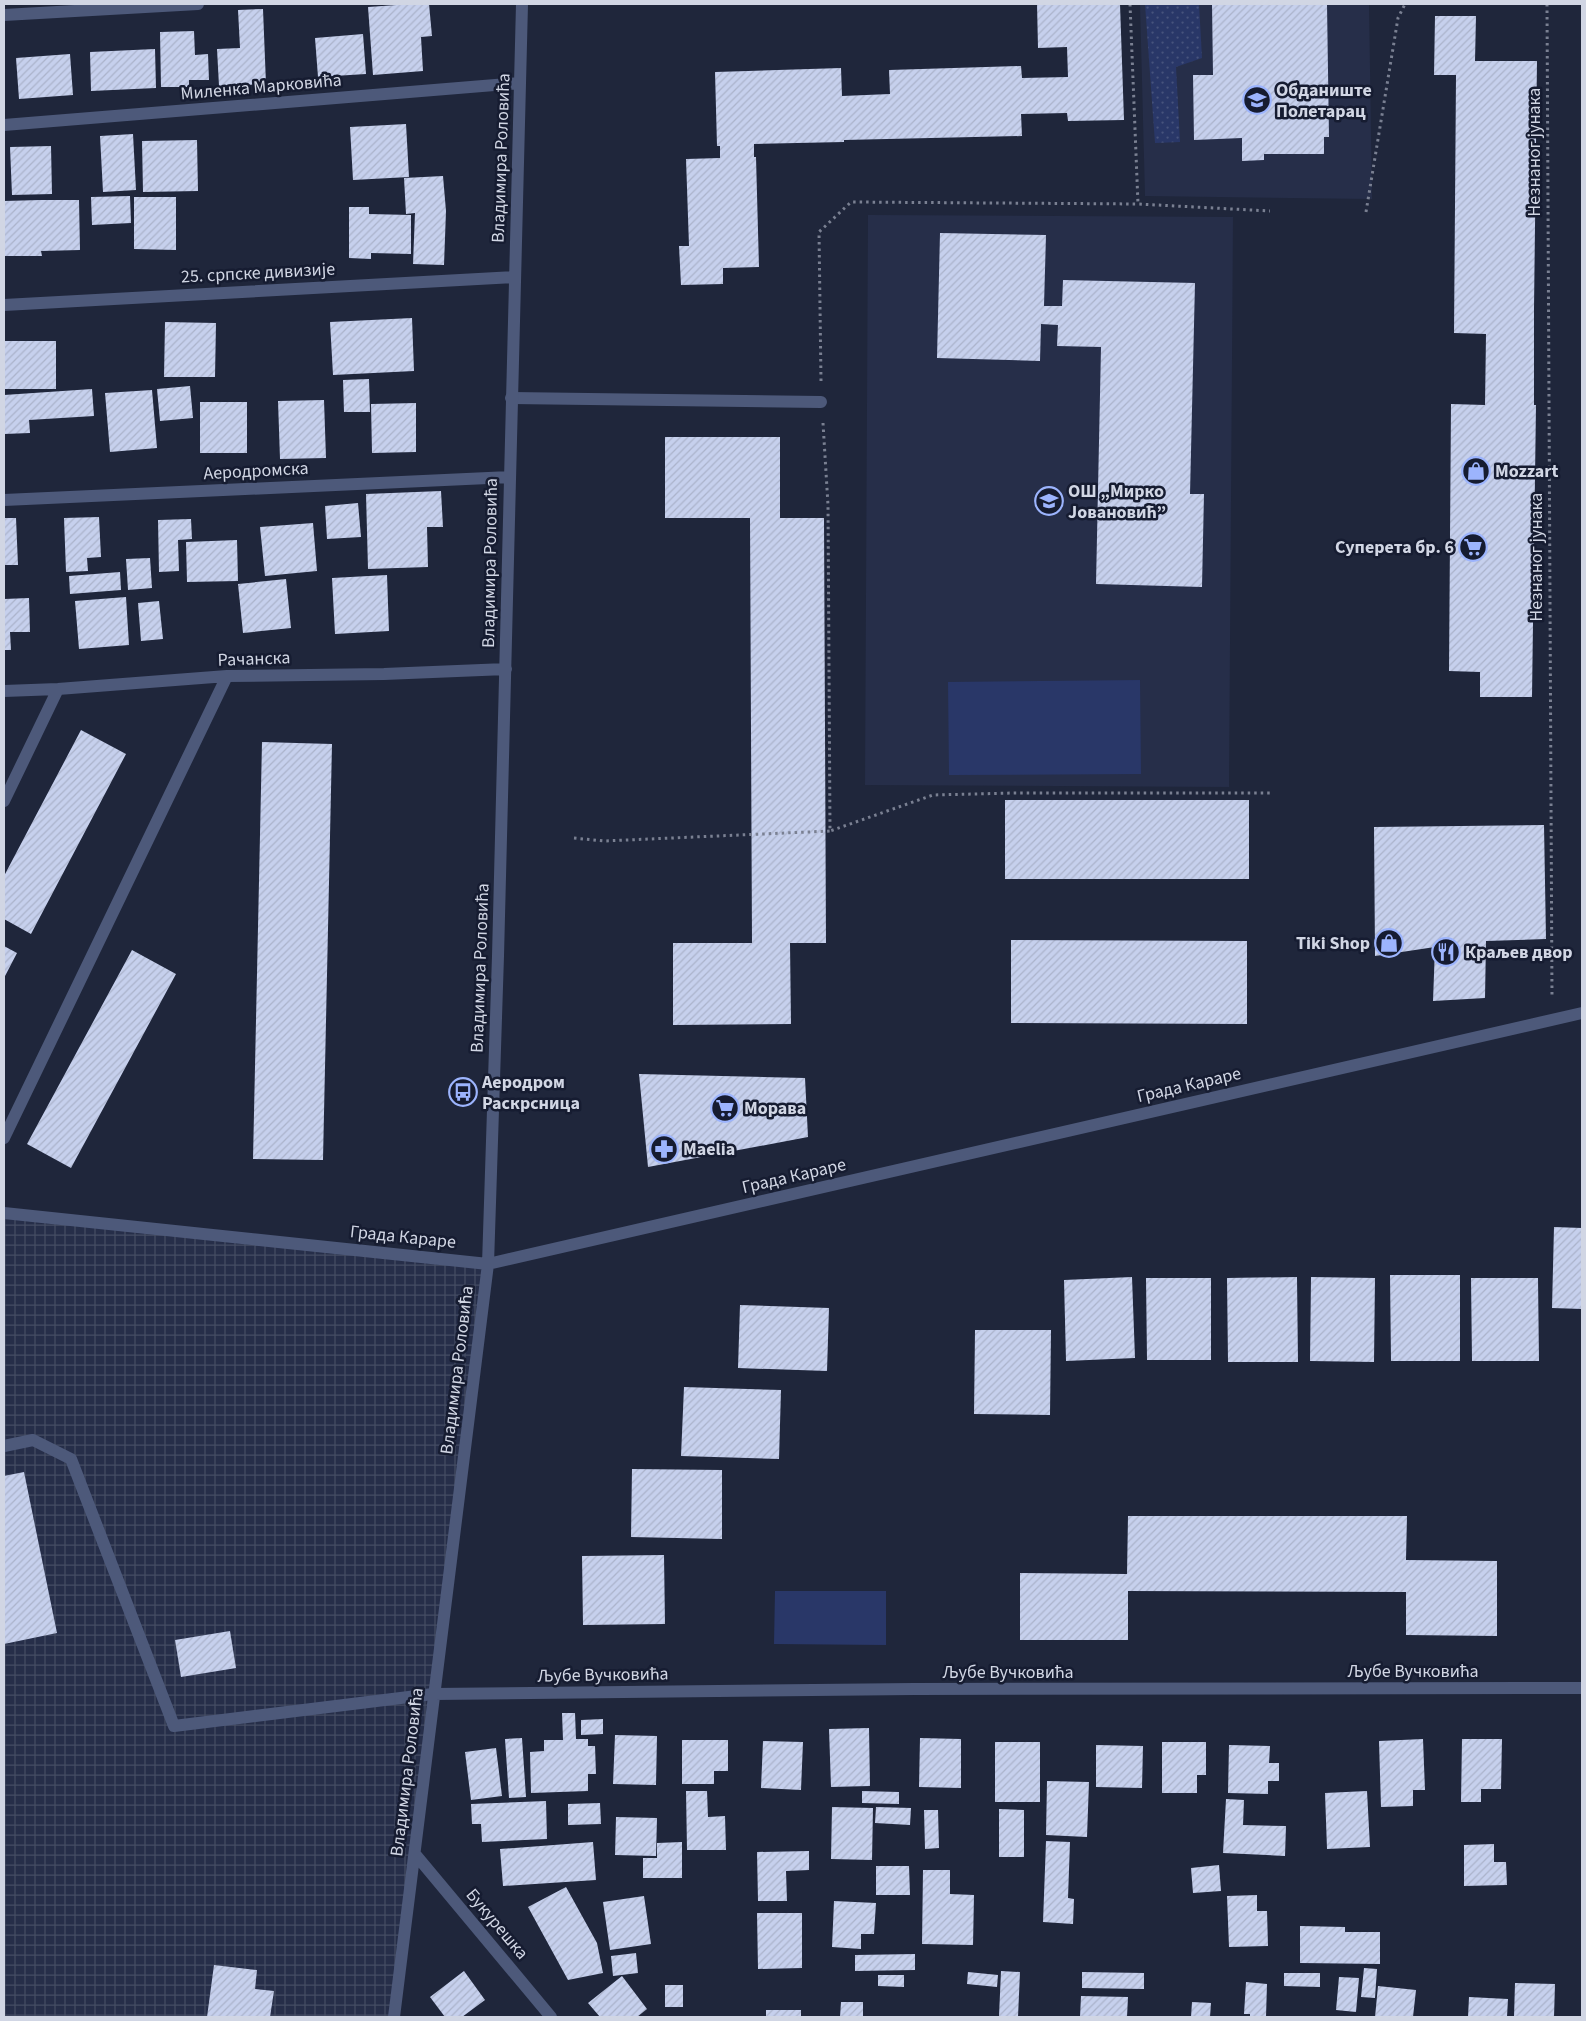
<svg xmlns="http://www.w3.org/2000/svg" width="1586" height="2021" font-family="'Source Sans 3',sans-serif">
<defs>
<pattern id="industrial-grid" width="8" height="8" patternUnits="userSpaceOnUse" patternTransform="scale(1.25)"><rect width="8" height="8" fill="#262e49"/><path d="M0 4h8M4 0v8" fill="none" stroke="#444c63"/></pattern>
<pattern id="park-dots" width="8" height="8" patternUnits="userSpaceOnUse" patternTransform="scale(1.25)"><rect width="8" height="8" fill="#293768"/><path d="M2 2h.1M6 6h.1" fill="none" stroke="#47537d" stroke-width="1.8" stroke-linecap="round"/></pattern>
<pattern id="building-hatch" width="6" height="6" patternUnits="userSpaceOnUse" patternTransform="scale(1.25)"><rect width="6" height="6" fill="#c6d0ed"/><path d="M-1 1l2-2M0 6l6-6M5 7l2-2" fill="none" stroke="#abb3cb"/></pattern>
</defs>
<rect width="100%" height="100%" fill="#1f263b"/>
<!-- built -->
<path fill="#262e49" d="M1140 4H1369L1372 199 1145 196Z
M868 215 1233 217 1229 787 865 785Z"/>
<!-- industrial -->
<path fill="url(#industrial-grid)" d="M4 1213 488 1264 394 2017H4Z"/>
<!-- park -->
<path fill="url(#park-dots)" d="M1145 4H1199L1202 58 1176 67 1180 142 1155 143Z"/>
<!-- garden -->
<path fill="#293768" d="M1140 680 1141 774 949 775 948 682Z
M775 1591H886V1645L774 1644Z"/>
<!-- building -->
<path fill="url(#building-hatch)" d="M411 4H429L432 36 421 37 423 71 373 75 368 7Z
M1037 4H1120L1124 120 1068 121 1067 113 1021 114 1022 136 844 140V142L754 144V157H756L759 267 723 268V284L681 285 679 246H689L686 159 720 158V146H717L715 72 841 68 842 96 890 94 889 70 1021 66 1022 78 1068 77 1067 47 1038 48Z
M1212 4H1327L1329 137H1324V154H1264V160L1242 161V138L1194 140 1193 75H1213Z
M263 9 266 84 219 86 217 49 240 48 238 10Z
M1435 16H1476L1475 61H1537L1534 309V405H1536L1532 697H1480V672L1449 671 1451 404 1485 405 1486 334 1454 333 1456 75H1434Z
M194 31 195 55 208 54 209 80H189V87H161L160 32Z
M363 34 366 74 318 77 315 38Z
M155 49 156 88 91 91 90 52Z
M70 54 73 95 19 99 16 58Z
M406 124 409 177 353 180 350 127Z
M133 134 136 190 103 192 100 136Z
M197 140 198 191 143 192 142 141Z
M51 146 52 194 12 195 10 147Z
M443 176 446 211 444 265 413 264 415 213 406 214 404 178Z
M130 196 131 223 92 225 91 197Z
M134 197H176V250L134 249Z
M40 200H79L80 250 41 251 42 256H4V201Z
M349 207H369V214L411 215V254L371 253V259L349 258Z
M940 233 1046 235 1044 306H1062L1063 280 1195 283 1190 494H1204L1202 587 1096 584 1101 347 1057 346 1058 325 1041 324 1040 361 937 358Z
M412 318 414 371 333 375 330 322Z
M165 322 216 323 215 377H164Z
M4 341H56V389H4Z
M369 379 370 412H344L343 380Z
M190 386 193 418 160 421 157 389Z
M92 389 94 416 29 420 30 433 4 434V395Z
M152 390 157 448 110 452 105 393Z
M324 400 326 458 280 459 278 401Z
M200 402H247V453H200Z
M416 403V452L372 453 371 404Z
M665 437H780V518H824L826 943H790L791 1024 673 1025V943H752L750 518H665Z
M441 491 443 527H427L428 567 368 569 366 494Z
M358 503 361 537 327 539 325 506Z
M99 517 101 557 87 558 88 571 66 572 64 518Z
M4 518H16L18 565H4Z
M191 519 192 539 178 540 179 571 159 572 158 520Z
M313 523 317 571 265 576 260 527Z
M237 540 238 581 187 582 186 542Z
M150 558 152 588 128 590 126 559Z
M120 572 121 590 70 594 69 576Z
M387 575 389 631 335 634 332 578Z
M286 579 291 628 243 633 238 584Z
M126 597 129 645 79 649 75 601Z
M29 598 30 632H10L11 650H4V599Z
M159 601 163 639 141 641 138 603Z
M81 730 126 754 31 934 4 919V876Z
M262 742 332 744 323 1160 253 1159Z
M1005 800H1249V879H1005Z
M1544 825 1546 939 1486 941 1485 998 1433 1001 1435 947 1375 956 1374 827Z
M1011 940 1247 941V1024L1011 1023Z
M4 946 17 953 4 978Z
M132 950 176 974 71 1168 27 1144Z
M639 1074 805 1078 808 1137 648 1167Z
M1554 1227 1582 1228V1309L1552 1308Z
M1390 1275H1460V1361H1391Z
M1132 1277 1135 1358 1066 1361 1064 1280Z
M1297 1277 1298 1362H1228L1227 1278Z
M1311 1277 1375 1278 1374 1362 1310 1361Z
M1146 1278H1211V1360H1147Z
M1471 1278H1538L1539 1361H1472Z
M740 1305 829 1308 827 1371 738 1368Z
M975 1330H1051L1050 1415 974 1414Z
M684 1387 781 1390 779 1459 681 1456Z
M632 1469 722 1470V1539L631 1537Z
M24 1472 57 1633 4 1644V1476Z
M1128 1516H1407L1406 1560 1497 1561V1636L1406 1635V1592L1128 1591V1640H1020V1573L1127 1574Z
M664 1555 665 1624 583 1625 582 1556Z
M230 1631 236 1668 181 1677 175 1640Z
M562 1713H575L576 1739H588V1746H595L596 1774H588V1791L531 1793 530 1752 544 1751V1740H563Z
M603 1719V1734L581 1735V1720Z
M869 1728 870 1786 831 1787 829 1729Z
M615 1735 657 1736 656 1785 613 1784Z
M522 1738 526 1797 509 1798 505 1739Z
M920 1738 961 1739V1788L919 1787Z
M1423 1739 1425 1790H1413V1806L1381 1807 1379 1741Z
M1462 1739H1502L1501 1789H1481V1802H1461Z
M682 1740H728V1771H714V1784H682Z
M763 1741 803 1742 801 1790 761 1788Z
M995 1742H1040V1802H995Z
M1162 1742H1206V1775H1197V1793H1162Z
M1096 1745 1143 1746 1142 1788 1096 1787Z
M1229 1745 1270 1746 1269 1763H1279V1781H1268V1794L1228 1793Z
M496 1748 502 1796 471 1800 465 1752Z
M1047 1781 1089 1782 1087 1837 1046 1835Z
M686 1791H707L708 1817 725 1816 726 1850H687Z
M862 1791 899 1792V1804L862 1803Z
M1367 1791 1370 1847 1327 1849 1325 1793Z
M1226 1799 1244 1800 1243 1825 1286 1826 1285 1856 1223 1853Z
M546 1801 547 1839 482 1842 481 1824H472L471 1804Z
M600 1803 601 1824 568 1825V1804Z
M832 1807 873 1808 872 1860 831 1859Z
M876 1807 911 1808 910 1825 875 1823Z
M999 1809 1024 1810V1857H999Z
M924 1810H938L939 1848 925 1849Z
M616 1817 657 1818 656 1856 615 1855Z
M1046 1841 1070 1842 1068 1898 1074 1899 1073 1924 1043 1922Z
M593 1842 596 1880 503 1886 500 1849Z
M682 1842V1878H643V1858H657V1843Z
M1494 1844V1862H1506L1507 1885 1464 1886V1845Z
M809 1851V1870L786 1871 787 1901H758L757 1852Z
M1219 1865 1221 1891 1193 1893 1191 1868Z
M876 1866H909L910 1895H876Z
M923 1870H950V1894L974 1895 973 1945 922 1944Z
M566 1887 597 1943 603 1973 568 1980 528 1907Z
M1257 1895V1911H1267L1268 1946 1229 1947 1227 1896Z
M644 1896 651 1944 610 1950 603 1902Z
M834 1901 876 1903 874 1934H861V1949L832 1947Z
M757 1913H802V1968L758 1969Z
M1300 1926 1345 1927V1932H1380V1964L1300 1963Z
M636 1953 638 1973 613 1976 611 1956Z
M915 1954V1970L855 1971V1955Z
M214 1965 257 1970 255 1989 274 1991 270 2017H207Z
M1364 1968 1377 1969 1375 1998 1361 1997Z
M464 1971 485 2000 462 2017H445L430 1997Z
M1001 1971 1020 1972 1018 2017 999 2016Z
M968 1972 998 1975 997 1987 967 1984Z
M1082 1972 1144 1973V1989L1082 1988Z
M1284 1973H1320V1987L1284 1986Z
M878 1975H904V1987L878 1986Z
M622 1976 647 2009 637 2017H600L588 2003Z
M1339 1977 1359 1978 1356 2012 1336 2010Z
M1246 1982 1267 1984 1266 2017H1250V2014H1244Z
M1515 1983 1555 1984 1554 2017H1514Z
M665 1985H683V2007H665Z
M1378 1986 1416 1990 1413 2017H1375Z
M1081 1996 1128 1997 1127 2017H1080Z
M1469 1997 1508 1999 1507 2017H1468Z
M841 2002H863V2017H840Z
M1192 2002 1211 2003 1210 2017H1191Z
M766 2010H801V2017H766Z"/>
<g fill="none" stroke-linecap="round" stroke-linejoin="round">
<!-- path -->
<path stroke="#7a8092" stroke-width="3" stroke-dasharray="2.5 4" stroke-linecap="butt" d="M1130 4 1138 204 1270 211
M1547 4 1552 998
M1366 212 1398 18 1405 4
M821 381 819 232 851 202 1138 204
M823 423 828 505 830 831 933 795 1014 793H1271
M574 838 604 841 830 831"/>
<!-- lane -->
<path stroke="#4d597a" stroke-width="12" d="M511 398 821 402
M4 1446 33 1440 71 1459 174 1726 433 1694"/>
<!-- street -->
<path stroke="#4d597a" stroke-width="12" d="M4 15 198 4
M4 125 520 83
M4 305 515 277
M4 500 510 477
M4 691 58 689 227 676 384 674 506 669
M4 801 58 689
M4 1138 227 676
M4 1213 488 1264 1582 1013
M433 1694 914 1689 1582 1688
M415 1854 551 2017
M394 2017 488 1264 498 956 522 4"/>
</g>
<!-- icons -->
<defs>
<symbol id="school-ring" viewBox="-11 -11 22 22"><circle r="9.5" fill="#161c31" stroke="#9cb4fd" stroke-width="1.5"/><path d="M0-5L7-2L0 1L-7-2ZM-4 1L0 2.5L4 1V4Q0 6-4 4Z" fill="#9cb4fd"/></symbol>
<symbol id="shop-ring" viewBox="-11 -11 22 22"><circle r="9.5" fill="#161c31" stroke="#9cb4fd" stroke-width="1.5"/><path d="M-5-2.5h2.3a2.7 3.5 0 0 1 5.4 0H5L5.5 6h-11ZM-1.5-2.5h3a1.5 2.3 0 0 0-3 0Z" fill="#9cb4fd"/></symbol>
<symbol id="supermarket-ring" viewBox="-11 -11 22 22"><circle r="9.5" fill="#161c31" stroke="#9cb4fd" stroke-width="1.5"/><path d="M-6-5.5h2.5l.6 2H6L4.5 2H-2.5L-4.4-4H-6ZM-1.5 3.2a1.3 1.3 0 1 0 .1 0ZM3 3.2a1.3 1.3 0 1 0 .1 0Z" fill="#9cb4fd"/></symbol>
<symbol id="restaurant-ring" viewBox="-11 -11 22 22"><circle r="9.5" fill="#161c31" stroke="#9cb4fd" stroke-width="1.5"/><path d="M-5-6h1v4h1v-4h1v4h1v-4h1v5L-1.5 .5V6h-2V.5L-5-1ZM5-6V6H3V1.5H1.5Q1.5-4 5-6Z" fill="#9cb4fd"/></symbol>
<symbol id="bus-ring" viewBox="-11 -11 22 22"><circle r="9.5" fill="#161c31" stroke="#9cb4fd" stroke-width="1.5"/><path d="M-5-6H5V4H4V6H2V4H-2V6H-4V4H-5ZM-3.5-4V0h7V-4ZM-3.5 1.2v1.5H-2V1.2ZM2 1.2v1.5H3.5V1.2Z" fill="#9cb4fd"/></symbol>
<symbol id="pharmacy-ring" viewBox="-11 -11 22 22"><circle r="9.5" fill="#161c31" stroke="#9cb4fd" stroke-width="1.5"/><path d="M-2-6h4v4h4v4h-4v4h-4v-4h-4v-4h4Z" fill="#9cb4fd"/></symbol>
</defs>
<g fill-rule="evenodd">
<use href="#school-ring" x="1241" y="84" width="32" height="32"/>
<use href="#shop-ring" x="1460" y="455" width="32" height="32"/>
<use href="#school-ring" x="1033" y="485" width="32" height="32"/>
<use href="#supermarket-ring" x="1457" y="531" width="32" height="32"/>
<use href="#shop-ring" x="1373" y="927" width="32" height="32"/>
<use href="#restaurant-ring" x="1430" y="936" width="32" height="32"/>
<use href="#bus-ring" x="447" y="1076" width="32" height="32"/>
<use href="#supermarket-ring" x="709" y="1092" width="32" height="32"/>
<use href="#pharmacy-ring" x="648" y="1133" width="32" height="32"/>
</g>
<g text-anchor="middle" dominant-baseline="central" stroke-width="5" stroke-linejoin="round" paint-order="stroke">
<!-- street labels -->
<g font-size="18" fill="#d1d6e4" stroke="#161c31">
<text transform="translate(261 87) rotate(-5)">Миленка Марковића</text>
<text transform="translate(1534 152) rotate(-90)">Незнаног јунака</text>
<text transform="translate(501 158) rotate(-88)">Владимира Роловића</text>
<text transform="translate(258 273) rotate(-3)">25. српске дивизије</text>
<text transform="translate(256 471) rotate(-3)">Аеродромска</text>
<text transform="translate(1536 557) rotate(-90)">Незнаног јунака</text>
<text transform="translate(490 563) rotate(-89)">Владимира Роловића</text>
<text transform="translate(254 659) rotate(-2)">Рачанска</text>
<text transform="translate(480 968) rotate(-88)">Владимира Роловића</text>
<text transform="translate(1189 1085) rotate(-13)">Града Караре</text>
<text transform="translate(794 1176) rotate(-13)">Града Караре</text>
<text transform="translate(403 1237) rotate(6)">Града Караре</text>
<text transform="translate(457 1370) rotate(-83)">Владимира Роловића</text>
<text x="1413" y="1671">Љубе Вучковића</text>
<text x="1008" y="1672">Љубе Вучковића</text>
<text transform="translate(603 1675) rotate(-1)">Љубе Вучковића</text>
<text transform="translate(407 1772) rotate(-83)">Владимира Роловића</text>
<text transform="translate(497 1924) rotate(50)">Букурешка</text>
</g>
<!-- poi labels -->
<g font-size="18" font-weight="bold" fill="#d1d6e4" stroke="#161c31" text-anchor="start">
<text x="1276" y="90">Обданиште<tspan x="1276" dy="21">Полетарац</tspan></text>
<text x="1495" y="471">Mozzart</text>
<text x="1068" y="491">ОШ „Мирко<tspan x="1068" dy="21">Јовановић”</tspan></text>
<text x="1454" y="547" text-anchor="end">Суперета бр. 6</text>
<text x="1370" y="943" text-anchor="end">Tiki Shop</text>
<text x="1465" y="952">Краљев двор</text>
<text x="482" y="1082">Аеродром<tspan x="482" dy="21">Раскрсница</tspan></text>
<text x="744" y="1108">Морава</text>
<text x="683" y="1149">Maelia</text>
</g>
</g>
<!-- border -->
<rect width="1586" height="2021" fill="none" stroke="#d1d6e4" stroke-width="10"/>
</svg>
